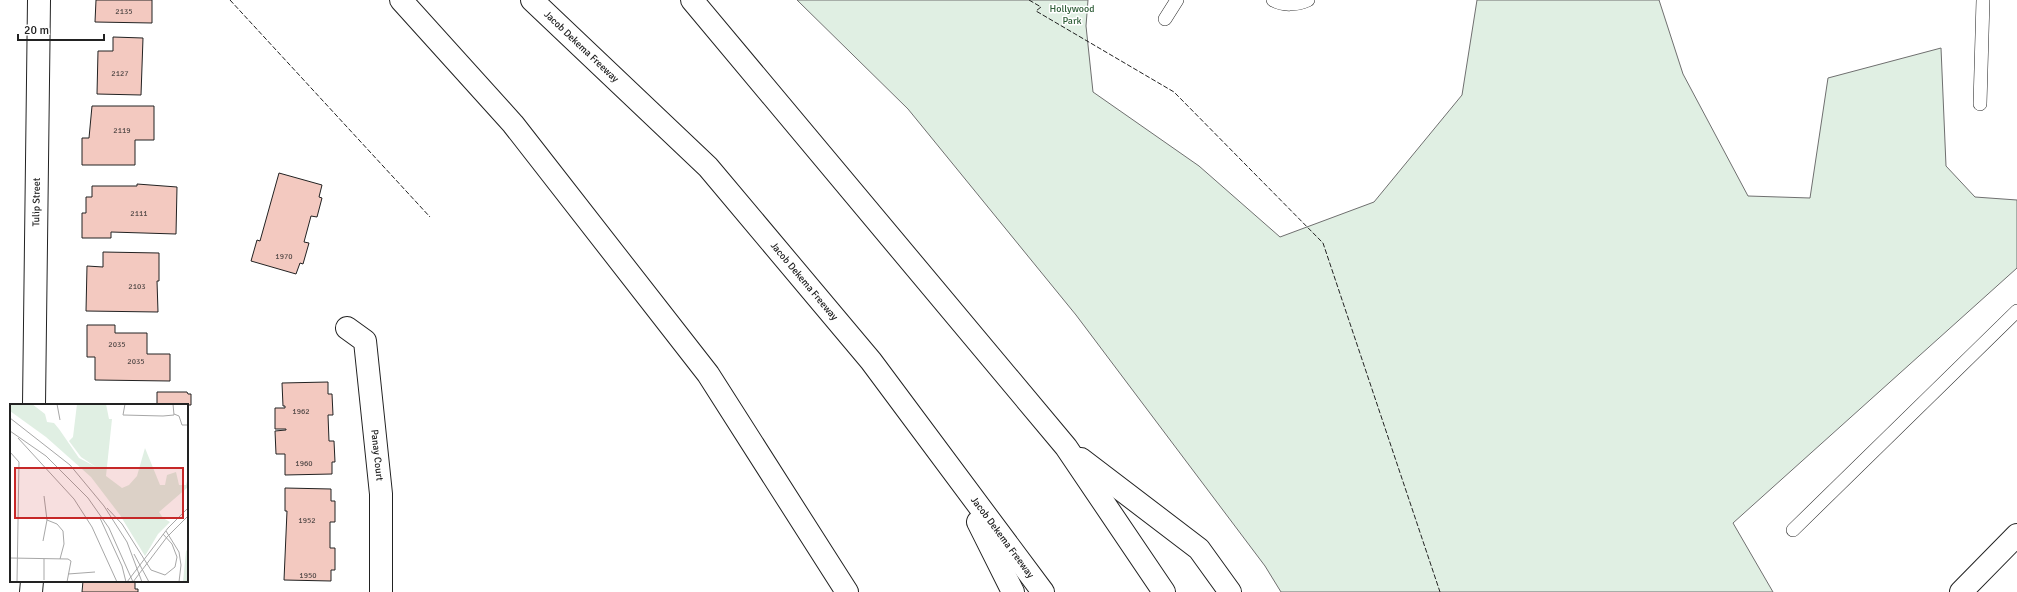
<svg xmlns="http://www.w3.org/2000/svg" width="2017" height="592" font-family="Signika,sans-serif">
<rect width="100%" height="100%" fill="#fff"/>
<!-- green -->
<path fill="#e0efe3" stroke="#6f6f6f" d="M797 0H1088L1086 26 1093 92 1199 166 1280 237 1374 202 1462 95 1477 0H1659L1683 74 1748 196 1810 198 1828 78 1941 48 1946 166 1975 197 2017 200V268L1733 523 1773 592H1281L1265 566 1076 315 908 109Z"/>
<!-- building -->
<path fill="#f3c9c0" stroke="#222" d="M96 0H152V23L95 22Z
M113 37 143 38 141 95 97 94 98 51H113Z
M92 106H154V140H135V165H82V138H89Z
M279 173 322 185 319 197 322 198 317 217 311 216 304 242 309 243 303 264 300 263 296 274 251 261 257 240 260 241Z
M137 184 177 187 176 234 111 232V238H82V213H86V197H92V186H137Z
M103 252 159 253V281H157L158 312 86 311 87 266 103 267Z
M87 325H115V333H147V354H170V381L95 380V357H87Z
M328 382V394H332L333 415H328L329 441H334L335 462H332V474L285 475V454H276L275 431 286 430V429H275V408H285V406H283L282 383Z
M157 392H187L188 394H191V405H157Z
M285 488 331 489V501H335V522H330V548H335V570H331V581L284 580 287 511H285Z
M83 581H135V589H138V592H82Z"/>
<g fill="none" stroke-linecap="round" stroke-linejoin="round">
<defs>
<path id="service" d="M1273 0C1283 6 1297 5 1308 0
M1165 19 1177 0
M1980 104 1983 0
M1793 530 2017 311"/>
<g id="minor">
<path id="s1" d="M347 328 365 341 381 494V592"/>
<path id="s2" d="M34 405 39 0"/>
<path d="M31 592 32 581"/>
</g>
<path id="primary" d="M1961 592 2017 535"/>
<g id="motorway">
<path d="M401 0 513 124 708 374 847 592"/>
<path id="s3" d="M532 0 708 167 871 361 1043 592"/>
<path d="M692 0 1066 447 1164 592"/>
<path d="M1081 459 1199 549 1230 592"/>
<path d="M978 522 1013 592"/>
</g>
</defs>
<!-- service casing -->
<use href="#service" stroke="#222" stroke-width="14"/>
<!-- minor casing -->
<use href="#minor" stroke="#222" stroke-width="24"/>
<!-- primary casing -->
<use href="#primary" stroke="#222" stroke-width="24"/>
<!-- motorway casing -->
<use href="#motorway" stroke="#222" stroke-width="24"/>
<!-- service -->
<use href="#service" stroke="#fff" stroke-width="13"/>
<!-- minor -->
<use href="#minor" stroke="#fff" stroke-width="22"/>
<!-- primary -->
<use href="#primary" stroke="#fff" stroke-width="22"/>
<!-- motorway -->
<use href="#motorway" stroke="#fff" stroke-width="22"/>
<!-- fence -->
<path stroke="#222" stroke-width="1" stroke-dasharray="5 2" stroke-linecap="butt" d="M230 0 430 217
M1029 0 1041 7 1036 11 1174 92 1323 243 1440 592"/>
</g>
<g text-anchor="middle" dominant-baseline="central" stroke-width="3" stroke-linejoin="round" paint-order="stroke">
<!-- number labels -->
<g font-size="8" fill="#564c4a">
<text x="124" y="11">2135</text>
<text x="120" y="73">2127</text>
<text x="122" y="130">2119</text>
<text x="139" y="213">2111</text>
<text x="284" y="256">1970</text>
<text x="137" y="286">2103</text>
<text x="117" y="344">2035</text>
<text x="136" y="361">2035</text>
<text x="301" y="411">1962</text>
<text x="304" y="463">1960</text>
<text x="307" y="520">1952</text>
<text x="308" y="575">1950</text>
</g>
<!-- park labels -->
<g font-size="10" fill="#2f5e38" stroke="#fff">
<text x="1072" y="9">Hollywood<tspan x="1072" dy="12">Park</tspan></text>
</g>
<!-- street labels -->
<g font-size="10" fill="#222" stroke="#fff">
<text stroke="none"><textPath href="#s3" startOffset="68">Jacob Dekema Freeway</textPath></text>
<text stroke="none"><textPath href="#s2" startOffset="203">Tulip Street</textPath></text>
<text stroke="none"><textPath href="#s3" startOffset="392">Jacob Dekema Freeway</textPath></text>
<text stroke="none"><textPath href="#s1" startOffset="137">Panay Court</textPath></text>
<text stroke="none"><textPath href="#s3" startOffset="716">Jacob Dekema Freeway</textPath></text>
</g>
</g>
<!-- overview -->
<g transform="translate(10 404)">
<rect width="178" height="178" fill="#fff"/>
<path d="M0 0H22L35 10 37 18 44 19 49 25 69 54 86 63 71 53 59 37 63 33 67 0H96L99 15H102L96 72 112 84 119 81 127 72 135 44 150 81H155L157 71 166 68 169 81H176L178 73V83L149 108 153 114 160 118 148 130 135 152 110 111 81 73 36 33 0 7ZM178 145V178H173L176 147Z" fill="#e0efe3"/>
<path fill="none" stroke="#a7a7a7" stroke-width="1" d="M47 0 50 16M115 0 113 11 153 12 164 11 163 0M164 10 169 12 172 21H178M0 14 60 61 94 102 117 138 132 178M0 27 36 52 78 94 99 124 123 178M8 34 64 95 82 123 107 178M0 48 9 58 7 178M97 104 112 120 141 166 155 171 165 163 167 153 162 140 153 130M90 114 112 162 116 178M37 116 47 120 53 127 54 140 50 155M156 127 169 148 171 161 169 178M33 137 37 116 34 92M124 150 139 178M0 154 58 155 61 157 57 178M34 155V176M58 170 85 168M117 178 158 124 178 104M123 178 157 133 178 112"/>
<path fill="#c62828" fill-opacity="0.15" stroke="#c62828" stroke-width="2" d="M5 64H173V114H5Z"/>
<rect width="178" height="178" fill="none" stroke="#222" stroke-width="2"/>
</g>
<!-- scale -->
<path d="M18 34v6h86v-6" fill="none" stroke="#222222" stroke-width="2"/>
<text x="24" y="34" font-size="12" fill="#222222" stroke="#ffffff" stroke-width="3" paint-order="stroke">20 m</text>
</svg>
